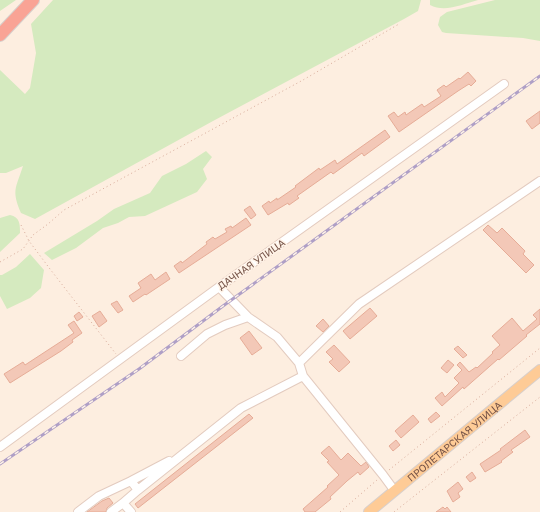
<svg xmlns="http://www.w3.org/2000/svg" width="540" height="512" font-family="'Golos Text',sans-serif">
<rect width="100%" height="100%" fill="#fdeee0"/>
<!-- green -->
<path fill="#d5eabf" d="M0 0H16L0 11Z
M53 0H421L418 11 404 19 213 121 35 219 21 213C11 190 16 188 23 166L6 173H0V70L25 94 30 88 36 53 31 24Z
M430 0H478C463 4 445 13 430 5Z
M495 0H540V41L523 38 446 33 442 32 438 25 440 17 447 12Z
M206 151 212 157 203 169 207 179 197 192 145 216 129 217 118 223 103 228 76 248 52 260 44 253 97 221 114 209 150 193 162 176 186 164Z
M10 215C20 217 20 224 20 233L0 252V218Z
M30 254 44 270 41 288 30 298 7 309 0 296V275H2L16 267Z"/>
<!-- building -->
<path fill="#f3c8b7" stroke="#e6ac97" d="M468 72 476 81 471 86 469 84 458 91 399 132 388 116 394 112 398 117 405 112 406 115 422 104 424 107 441 96 437 90 444 85 446 87 459 78 460 79Z
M540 111V123L532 129 526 121Z
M385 130 390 137 364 156 362 153 333 174 331 172 297 196 299 198 289 205 288 203 268 215 262 206 269 201 270 203 277 198V200L296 187 295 186 319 168 320 170 335 160 337 164Z
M250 206 256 215 251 219 244 210Z
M246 218 251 225 179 273 174 266 181 261 182 263 207 244 206 242 213 237 215 239 227 232 225 229 231 226 232 228Z
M488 225 497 233 502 228 525 251 523 254 534 265 526 273 483 230Z
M166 272 170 279 146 295 145 294 133 302 129 296 141 288 138 283 151 274 155 280Z
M117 301 123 310 118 313 111 304Z
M370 308 377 316 350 339 343 331Z
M540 309V324L526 335 527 336 499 360 498 359 464 389 463 387 442 406 435 398 442 392 445 397 459 383 454 378 462 370 457 365 460 362 469 372 476 367 477 368 493 353 492 352 500 345 492 336 512 318 523 331 537 319 533 315Z
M100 311 107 321 99 327 92 316Z
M79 312 83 317 77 321 74 316Z
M323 319 329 326 323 332 316 326Z
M74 321 82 333 72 340 73 342 61 351 10 383 4 374 23 362 25 365 74 333 68 325Z
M249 331 262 348 252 355 240 338Z
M334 345 350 362 339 372 329 362 333 359 326 352Z
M458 346 467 355 463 358 454 349Z
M448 360 454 365 447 373 441 368Z
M436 412 440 416 431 423 428 419Z
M249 414 253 418 138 508 135 504Z
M413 415 419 422 401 438 395 431Z
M525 430 530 437 511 450 513 452 501 461 502 462 485 472 480 464 501 450 500 449Z
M396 440 400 445 393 451 389 446Z
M329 446 341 460 348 453 361 466 366 462 369 467 360 475 358 472 347 481 330 497 331 499 315 512H305L303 509 328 487 327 486 339 475 327 462 329 461 321 453Z
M472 472 476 478 470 482 466 477Z
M458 482 463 489 458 493 460 497 453 502 447 491Z
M109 498 113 503 107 508 106 512H87L102 501Z
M443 507 445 509 447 507 451 512H436Z"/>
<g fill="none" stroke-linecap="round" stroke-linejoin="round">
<defs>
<path id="minor" d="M219 287 248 317 277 337 299 363
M181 356 207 334 225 325 248 317
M0 447 219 287 504 84
M131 481 169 461
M138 490 241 408 303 376
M394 490 383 475 303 376 299 363 359 304 540 181
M78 512 99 496 131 481 138 490 123 503
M111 512 123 503 131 512"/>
<g id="major">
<path id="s1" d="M369 512 540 370"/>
</g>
<path id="highway" d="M0 35 33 0"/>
</defs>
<!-- minor casing -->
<use href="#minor" stroke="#e3cbbf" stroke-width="10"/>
<!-- major casing -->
<use href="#major" stroke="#d8cfcb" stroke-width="12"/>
<!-- highway casing -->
<use href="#highway" stroke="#d8cfcb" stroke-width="14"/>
<!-- path -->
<path stroke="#d8ab9a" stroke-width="1" stroke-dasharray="1 3" stroke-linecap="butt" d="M21 225 29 241 50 269 116 354
M0 262 23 249 33 235 48 224 64 210 303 80 399 24
M389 470 540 348
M340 512 377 480
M394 512 540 397"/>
<!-- minor -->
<use href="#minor" stroke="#fff" stroke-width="8"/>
<!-- major -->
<use href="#major" stroke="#fecb96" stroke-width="10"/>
<!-- highway -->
<use href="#highway" stroke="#f9a395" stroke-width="12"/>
<defs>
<path id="rail" d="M0 464 139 369 223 306 540 76"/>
</defs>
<!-- rail casing -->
<use href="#rail" stroke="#af9fc6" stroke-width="3"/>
<!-- rail -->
<use href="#rail" stroke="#fff3e7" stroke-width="1.5" stroke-dasharray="4.5" stroke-linecap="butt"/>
</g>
<g text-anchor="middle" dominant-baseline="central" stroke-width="3" stroke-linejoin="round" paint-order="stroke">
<!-- street labels -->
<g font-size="10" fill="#745247" stroke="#fff3e7">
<text transform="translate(251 264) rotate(-35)">ДАЧНАЯ УЛИЦА</text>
<text stroke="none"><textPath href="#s1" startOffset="111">ПРОЛЕТАРСКАЯ УЛИЦА</textPath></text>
</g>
</g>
</svg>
